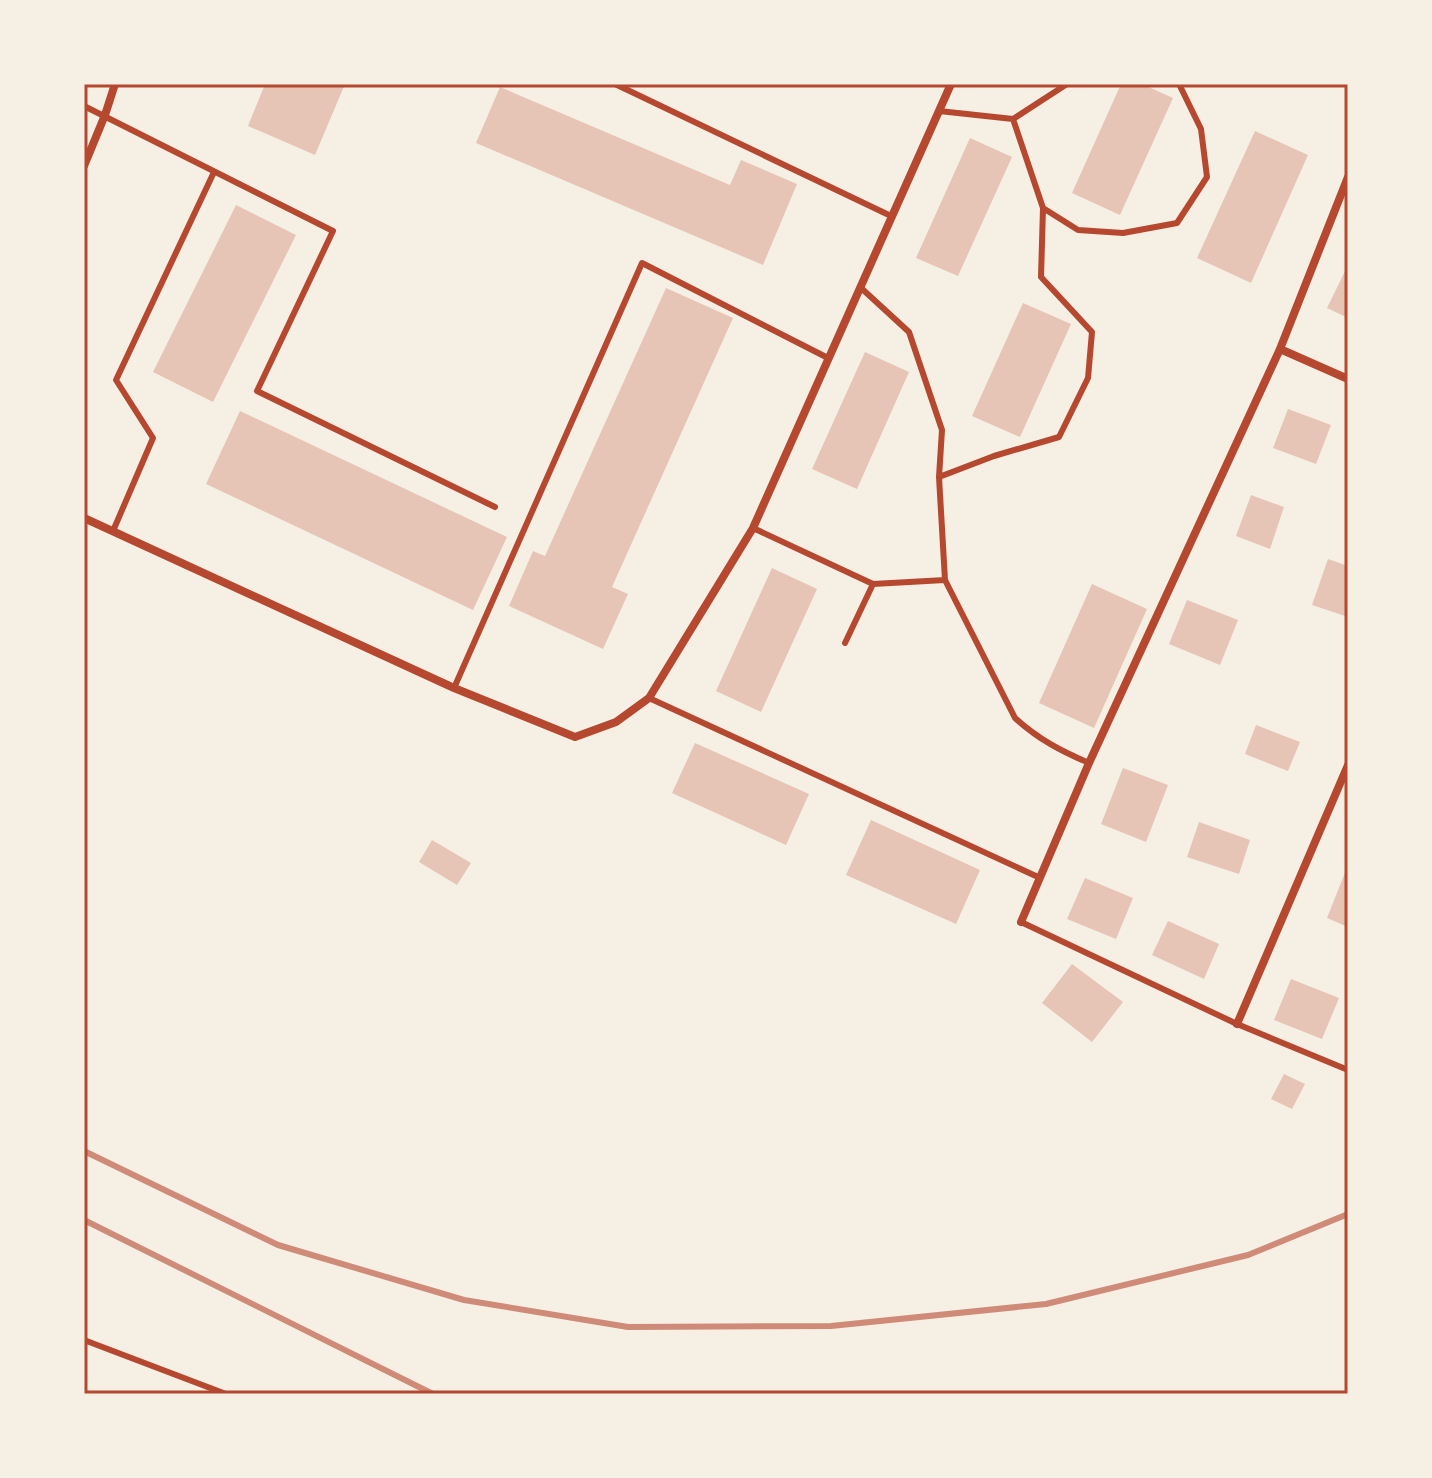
<svg xmlns="http://www.w3.org/2000/svg" width="1432" height="1478" font-family="Lora,serif">
<rect width="100%" height="100%" fill="#f6efe4"/>
<!-- building -->
<path fill="#e6c5b7" d="M265 84H345L315 155 248 126Z
M1121 84H1142L1173 98 1120 215 1072 193Z
M500 87 730 185 741 160 797 184 763 265 476 143Z
M1255 131 1308 155 1251 283 1197 258Z
M970 138 1012 157 958 276 916 258Z
M236 205 296 235 213 402 153 372Z
M1348 265V318L1327 308Z
M666 288 733 318 612 587 628 594 603 649 509 606 533 551 545 556Z
M1023 303 1071 324 1020 437 972 416Z
M865 352 909 372 857 489 812 469Z
M1288 409 1331 425 1316 464 1273 448Z
M240 411 507 537 473 610 206 484Z
M1251 495 1284 507 1270 549 1236 536Z
M1328 559 1348 566V617L1312 605Z
M772 568 817 589 761 712 716 691Z
M1092 584 1147 609 1094 728 1039 703Z
M1187 600 1238 620 1220 665 1169 644Z
M1256 725 1300 742 1288 771 1245 754Z
M695 743 809 794 786 845 672 793Z
M1123 768 1168 785 1146 842 1101 824Z
M871 820 980 870 956 924 846 875Z
M1199 822 1250 840 1239 874 1187 857Z
M432 840 471 863 457 885 419 862Z
M1348 865V927L1327 918Z
M1085 878 1133 898 1116 939 1067 919Z
M1168 921 1219 944 1204 979 1152 955Z
M1072 964 1123 1002 1092 1042 1042 1003Z
M1291 979 1339 998 1322 1039 1274 1020Z
M1284 1074 1305 1084 1292 1109 1271 1099Z"/>
<g fill="none" stroke-linecap="round" stroke-linejoin="round">
<!-- service -->
<path stroke="#b5482f" stroke-width="6" d="M615 84 891 216
M84 106 333 231 257 391 495 507
M939 111 1013 119
M1043 208 1078 230 1123 233 1177 223 1207 177 1201 129 1179 84
M860 287 909 332 942 430 939 477
M753 528 873 584 945 580 1015 718C1038 739 1061 751 1089 763
M113 531 153 438 116 380 214 172
M945 580 939 477 994 456 1059 437 1088 378 1092 332 1041 277 1043 208 1013 119 1067 84
M845 643 873 584
M454 688 642 263 828 358
M649 698 1038 877
M1021 922 1237 1024 1348 1070
M84 1340 226 1394"/>
<!-- minor -->
<path stroke="#b5482f" stroke-width="8" d="M84 166 105 115 115 84
M1280 349 1348 379
M84 518 454 688 575 737 616 722 649 698 753 528 951 84
M1021 922 1089 763 1280 349 1348 177
M1237 1024 1348 765"/>
<!-- rail -->
<path stroke="#cf8b77" stroke-width="6" d="M84 1151 278 1245 464 1300 628 1327 831 1326 1046 1304 1248 1255 1348 1214
M84 1220 433 1394"/>
</g>
<!-- border -->
<rect width="1432" height="1478" fill="none" stroke="#f6efe4" stroke-width="172"/>
<rect x="86" y="86" width="1260" height="1306" fill="none" stroke="#b5482f" stroke-width="3"/>
</svg>
